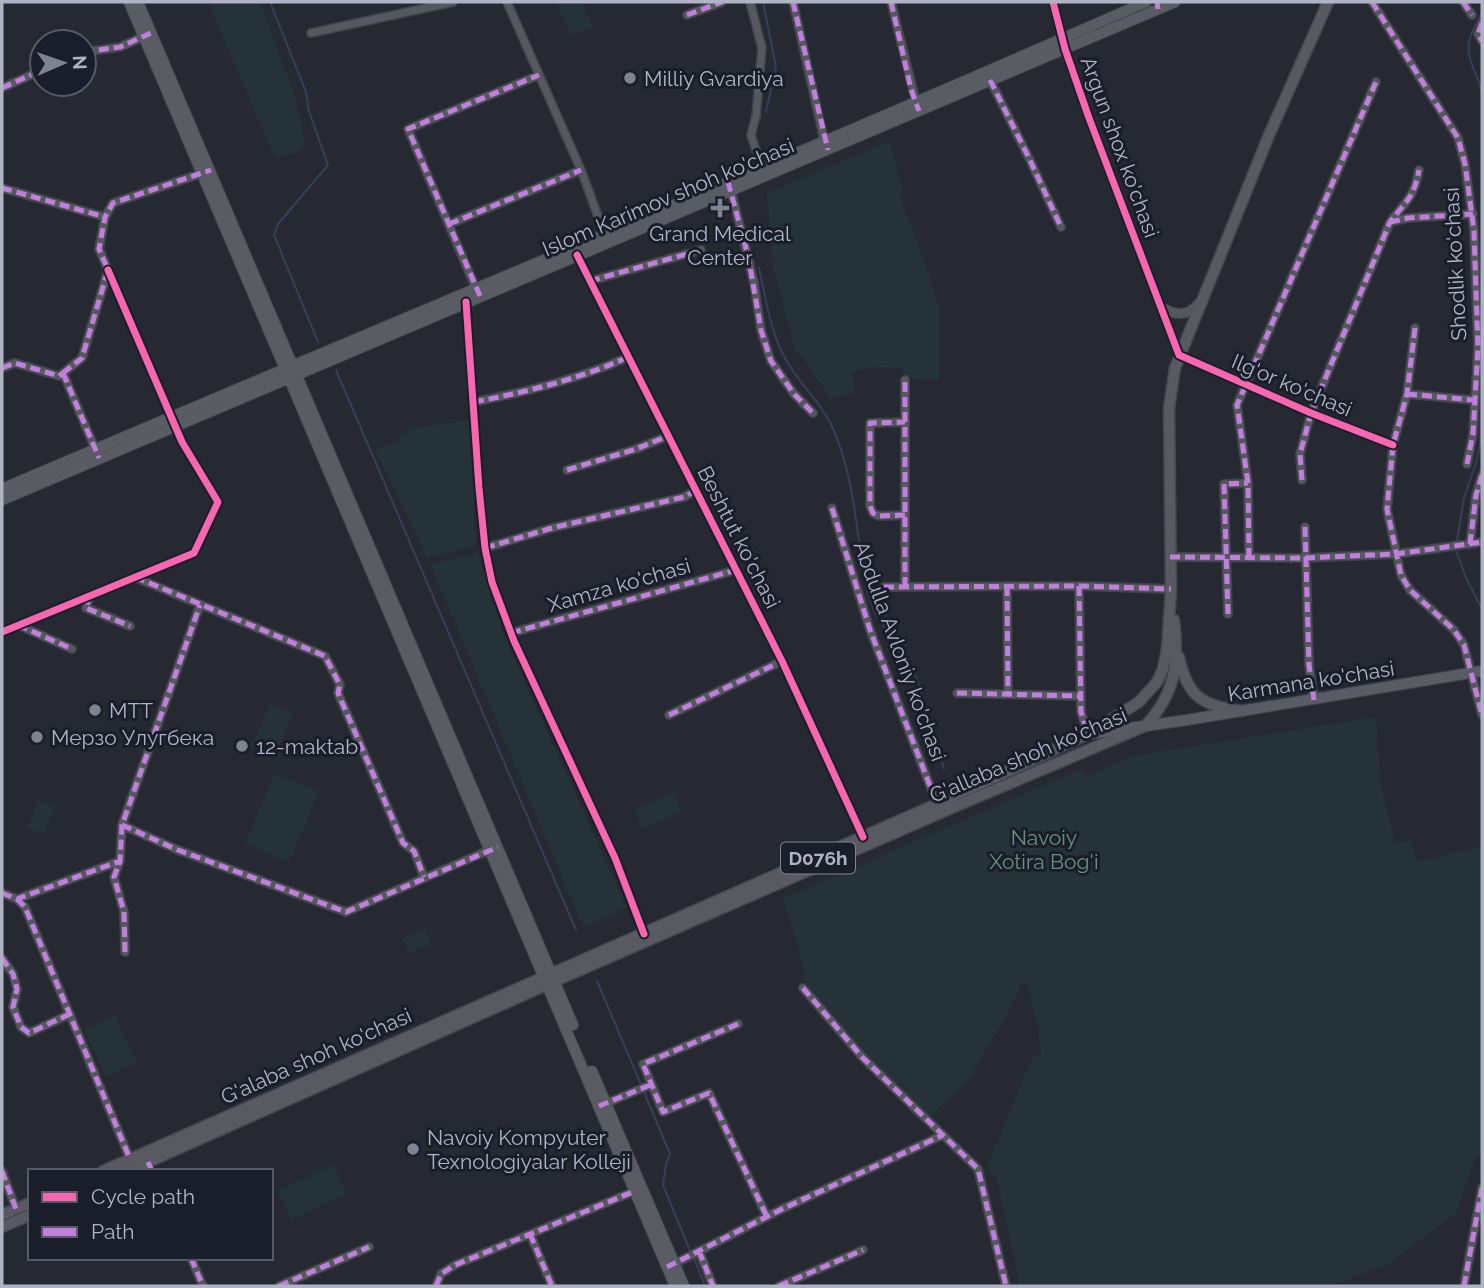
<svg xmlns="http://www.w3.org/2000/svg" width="1484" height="1288" font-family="Raleway,sans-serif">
<rect width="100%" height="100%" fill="#262932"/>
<!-- green -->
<path fill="#253237" d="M208 2H260L295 96 305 142 297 154H286L279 157 272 152Z
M556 2H582L593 27 571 36Z
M889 141 904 191 900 195 928 273H930L936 303 939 304V380L902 378 903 368 876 367 852 372 855 393 830 398 798 351H795L772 263 767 193Z
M470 420 476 546 427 557 375 450 399 440 398 436 414 428Z
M478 553 503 634 627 908 583 927 430 564Z
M270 704 293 713 275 757 251 747Z
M1376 717 1381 787 1395 843 1411 840 1416 862 1480 846 1482 854V1154L1476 1157 1456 1213 1385 1266 1336 1284 1323 1286H1019L997 1178 986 1168 1033 1056 1041 1055 1038 1028 1026 982 1021 983 1009 1011 967 1082 931 1116 860 1052 811 990 804 979 802 960 782 899 1083 768 1087 777 1131 756Z
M274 774 319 791 289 863 245 843Z
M673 792 682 811 642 829 634 810Z
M38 800 55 807 44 834 27 828Z
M425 928 431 944 409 953 402 938Z
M115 1015 137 1063 105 1077 84 1029Z
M334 1165 347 1194 291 1220 277 1191Z"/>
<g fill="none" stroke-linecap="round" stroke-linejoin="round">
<!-- stream -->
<path stroke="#363e5a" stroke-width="2" d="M270 2 306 92 309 111 328 165 278 224 274 235 318 342
M763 2 776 67 766 112
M1482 12C1479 21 1472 29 1470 38 1464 57 1478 74 1482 92
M759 268C766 298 770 332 786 360 800 385 823 404 834 431 856 482 856 540 868 593L875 613 917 679 944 769
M336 370 576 930
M1457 541 1464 498 1476 463 1480 444 1482 342
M1456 550 1466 578 1482 609
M597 981 642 1087
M644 1092 670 1154 666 1164 663 1185 691 1253
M694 1258 705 1286"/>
<defs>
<path id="minor" d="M507 2 581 170 606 238
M750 2 762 48 756 116 751 135 763 172
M793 2 825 144
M891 2 917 106
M1372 2 1458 138 1465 164 1474 231 1478 348 1473 434 1467 464
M1463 2 1472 15
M687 15 722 2
M1482 23 1478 34 1482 41
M311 33 453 2
M84 52 120 47 147 35
M990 80 1028 156 1061 227
M2 88 42 70
M730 186 754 283 761 330 771 361 794 394 813 413
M2 188 105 217
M1390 222 1408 218 1473 214
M449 224 581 170
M577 255 782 661 863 837
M590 281 701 250
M477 291 408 129 539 75
M466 302 479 488 485 548 492 582 514 641 615 858 644 934
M1415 328 1407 394 1393 445 1387 509 1401 575 1410 590 1454 630 1464 645 1482 715
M1179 355 1311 413 1393 445
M2 368 15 363 59 376 63 373
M63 373 82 358 108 270 99 249 105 217 113 203 206 172
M63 373 99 458
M1407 394 1473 400
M474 402C526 392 580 379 628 357
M567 470 636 449 668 436
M1302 480 1300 454 1311 413 1390 222C1406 201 1414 198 1419 170
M832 508 870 630 937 804
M905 515 879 516 873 513 870 506V423L905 422
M1305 527 1309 665 1314 700
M1470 544 1476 495 1482 475
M485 548 552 528 684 497 695 491
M1170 557 1303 558 1396 554 1482 542
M1249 558 1248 483 1237 405 1376 82
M134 577 325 656 340 685 338 693 403 843 414 851 424 877
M1007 586 1008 694
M1079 586 1081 712 1088 734
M884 587 1079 586 1171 589
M905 587V380
M90 595 86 608 130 626
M1228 614 1224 484 1248 483
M18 625 72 649
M2 632 194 553 218 502 182 442 108 270
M511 633 736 570
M957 693 1081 696
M669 715 782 661
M122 825 178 850 346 912 494 848
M2 893 17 899 120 861
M17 899 25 907 130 1159
M125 952 124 912 114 877 120 861 122 825 200 605
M2 958 13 974 17 989 13 1007 21 1027 29 1033 70 1014
M803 988 863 1058 978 1169 1006 1286
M738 1024 643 1064 663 1112 709 1093 767 1217
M602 1105 650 1085
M2 1171 16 1209
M530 1234 552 1286
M699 1251 713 1286
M191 1258 203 1286
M672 1265 782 1209 943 1135
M279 1286 369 1247
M436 1286 441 1274 455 1265 635 1191
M779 1286 863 1250
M1464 1286 1482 1188"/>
<path id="tertiary" d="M1053 2 1065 49 1089 118 1179 355
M1160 306C1174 316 1188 317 1199 303"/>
<path id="secondary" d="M129 2 675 1286
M138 2 573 1025
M2 489C383 326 767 169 1146 2
M2 500 1175 2
M1089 734 1187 720 1482 671
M592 1071 684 1286"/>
<path id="primary" d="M1179 657C1187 696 1202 706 1241 711
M103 1171 937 804 1088 734 1139 702 1157 682 1163 669 1167 649 1171 589 1169 408 1175 368 1269 135 1328 2
M128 1171 555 981 961 804 1145 726C1176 694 1179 661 1174 620
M2 1215 30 1203
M2 1227 30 1215"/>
</defs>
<!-- minor casing -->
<use href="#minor" stroke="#42444b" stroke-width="10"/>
<!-- tertiary casing -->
<use href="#tertiary" stroke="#42444b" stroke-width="11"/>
<!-- secondary casing -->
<use href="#secondary" stroke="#43464e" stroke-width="12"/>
<!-- primary casing -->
<use href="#primary" stroke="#43464e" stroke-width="13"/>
<!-- minor -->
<use href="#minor" stroke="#56585f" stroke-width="7"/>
<!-- tertiary -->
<use href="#tertiary" stroke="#56585f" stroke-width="9"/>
<!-- secondary -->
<use href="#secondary" stroke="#5a5c64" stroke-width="10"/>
<!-- primary -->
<use href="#primary" stroke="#585961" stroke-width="10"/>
<!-- quiet -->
<path stroke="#c07fdc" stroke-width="5" stroke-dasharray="10 5" stroke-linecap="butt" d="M793 2 828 150
M891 2 911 89 919 111
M1157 2 1158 9
M1372 2 1458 138 1465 164 1474 231 1478 348 1473 434 1467 464
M1463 2 1472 15
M687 15 722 2
M1482 23 1478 34 1482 41
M84 52 120 47 151 33
M990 80 1028 156 1061 227
M2 88 42 70
M728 182 748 255 761 330 771 361 794 394 813 413
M2 188 105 217
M1390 222 1408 218 1473 214
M449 224 581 170
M590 281 701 250
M480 296 408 129 539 75
M1415 328 1407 394 1393 445 1387 509 1401 575 1410 590 1454 630 1464 645 1482 715
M2 368 15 363 59 376 63 373
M63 373 82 358 108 270 99 249 105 217 113 203 211 170
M63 373 99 458
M1407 394 1473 400
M474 402C526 392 580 379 628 357
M567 470 636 449 668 436
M1302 480 1300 454 1311 413 1390 222C1406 201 1414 198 1419 170
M832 508 870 630 937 804
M905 515 879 516 873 513 870 506V423L905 422
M1305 527 1309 665 1314 700
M1470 544 1476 495 1482 475
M485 548 552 528 684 497 695 491
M1170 557 1303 558 1396 554 1482 542
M1249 558 1248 483 1237 405 1376 82
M135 577 325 656 340 685 338 693 403 843 414 851 424 877
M1007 586 1008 694
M1079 586 1081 712 1088 734
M884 587 1079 586 1171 589
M905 587V380
M90 595 86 608 130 626
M1228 614 1224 484 1248 483
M18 625 72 649
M511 633 736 570
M957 693 1081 696
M669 715 782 661
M122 825 178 850 346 912 498 847
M2 893 17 899 120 861
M17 899 25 907 130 1159
M125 952 124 912 114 877 120 861 122 825 200 605
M2 958 13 974 17 989 13 1007 21 1027 29 1033 70 1014
M803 988 863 1058 978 1169 1006 1286
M738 1024 643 1064 663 1112 709 1093 767 1217
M599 1106 650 1085
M148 1162 152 1171
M2 1171 16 1209
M530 1234 552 1286
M699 1251 713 1286
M191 1258 203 1286
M667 1267 782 1209 943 1135
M279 1286 369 1247
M436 1286 441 1274 455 1265 635 1191
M779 1286 863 1250
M1464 1286 1482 1188"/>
<defs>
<path id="cycleway" d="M1053 2 1065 49 1089 118 1179 355 1311 413 1393 445
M577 255 782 661 863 837
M466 302 479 488 485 548 492 582 514 641 615 858 644 934
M2 632 194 553 218 502 182 442 108 270"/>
</defs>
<!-- cycleway casing -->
<use href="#cycleway" stroke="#1a1e2b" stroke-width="11"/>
<!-- cycleway -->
<use href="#cycleway" stroke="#f766af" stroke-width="7"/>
</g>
<!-- markers -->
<g fill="#7f8390" stroke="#1a1e2b" stroke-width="2.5">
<circle cx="630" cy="78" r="7"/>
<path d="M716.5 197.5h7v7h7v7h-7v7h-7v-7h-7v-7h7z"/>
<circle cx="95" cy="710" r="7"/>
<circle cx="37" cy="737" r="7"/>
<circle cx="242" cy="746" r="7"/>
<circle cx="413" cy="1149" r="7"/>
</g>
<g text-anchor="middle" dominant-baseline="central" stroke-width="6" stroke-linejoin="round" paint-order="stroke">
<!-- shield labels -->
<rect fill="#1a1e2b" stroke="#828695" stroke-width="2" x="781" y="842.5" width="74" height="31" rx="5"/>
<g font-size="19" font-weight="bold" fill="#afb3c3">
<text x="818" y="858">D076h</text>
</g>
<!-- poi labels -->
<g font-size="21" fill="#afb3c3" stroke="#1a1e2b" text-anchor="start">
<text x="644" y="78">Milliy Gvardiya</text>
<text x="720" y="233" text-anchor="middle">Grand Medical<tspan x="720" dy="24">Center</tspan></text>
<text x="109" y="710">MTT</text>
<text x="51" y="737">Мерзо Улугбека</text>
<text x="256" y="746">12-maktab</text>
<text x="427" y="1137">Navoiy Kompyuter<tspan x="427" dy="24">Texnologiyalar Kolleji</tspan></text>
</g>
<!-- street labels -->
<g font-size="21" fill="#afb3c3" stroke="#1a1e2b">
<text transform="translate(1120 147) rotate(70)">Argun shox ko'chasi</text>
<text transform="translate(668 197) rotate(-23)">Islom Karimov shoh ko'chasi</text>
<text transform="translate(1455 264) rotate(-93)">Shodlik ko'chasi</text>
<text transform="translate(1292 385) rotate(23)">Ilg'or ko'chasi</text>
<text transform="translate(739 537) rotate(63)">Beshtut ko'chasi</text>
<text transform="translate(619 585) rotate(-16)">Xamza ko'chasi</text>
<text transform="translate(900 651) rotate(70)">Abdulla Avloniy ko'chasi</text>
<text transform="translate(1311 681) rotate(-9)">Karmana ko'chasi</text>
<text transform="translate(1028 755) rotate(-23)">G'allaba shoh ko'chasi</text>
<text transform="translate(316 1056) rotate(-24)">G'alaba shoh ko'chasi</text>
</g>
<!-- park labels -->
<g font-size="21" fill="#69917a" stroke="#1a1e2b">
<text x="1044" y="837">Navoiy<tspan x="1044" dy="24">Xotira Bog'i</tspan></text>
</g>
</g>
<!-- border -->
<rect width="1484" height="1288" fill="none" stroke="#afb3c3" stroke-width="7"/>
<!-- legend -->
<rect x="28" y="1169" width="245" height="91" fill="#1a1e2b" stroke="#565a68" stroke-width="2"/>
<rect x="42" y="1192" width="35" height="10" fill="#f766af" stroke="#565a68" stroke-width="2"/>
<text x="91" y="1204" font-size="21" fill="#afb3c3">Cycle path</text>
<rect x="42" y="1227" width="35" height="10" fill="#c07fdc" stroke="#565a68" stroke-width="2"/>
<text x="91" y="1239" font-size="21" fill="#afb3c3">Path</text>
<!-- north arrow -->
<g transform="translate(63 63) rotate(88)"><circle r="33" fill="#1a1e2b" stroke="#565a68" stroke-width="2"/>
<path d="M0-5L12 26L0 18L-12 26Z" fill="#7f8390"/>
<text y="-10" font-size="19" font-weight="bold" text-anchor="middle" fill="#afb3c3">N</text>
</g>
</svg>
